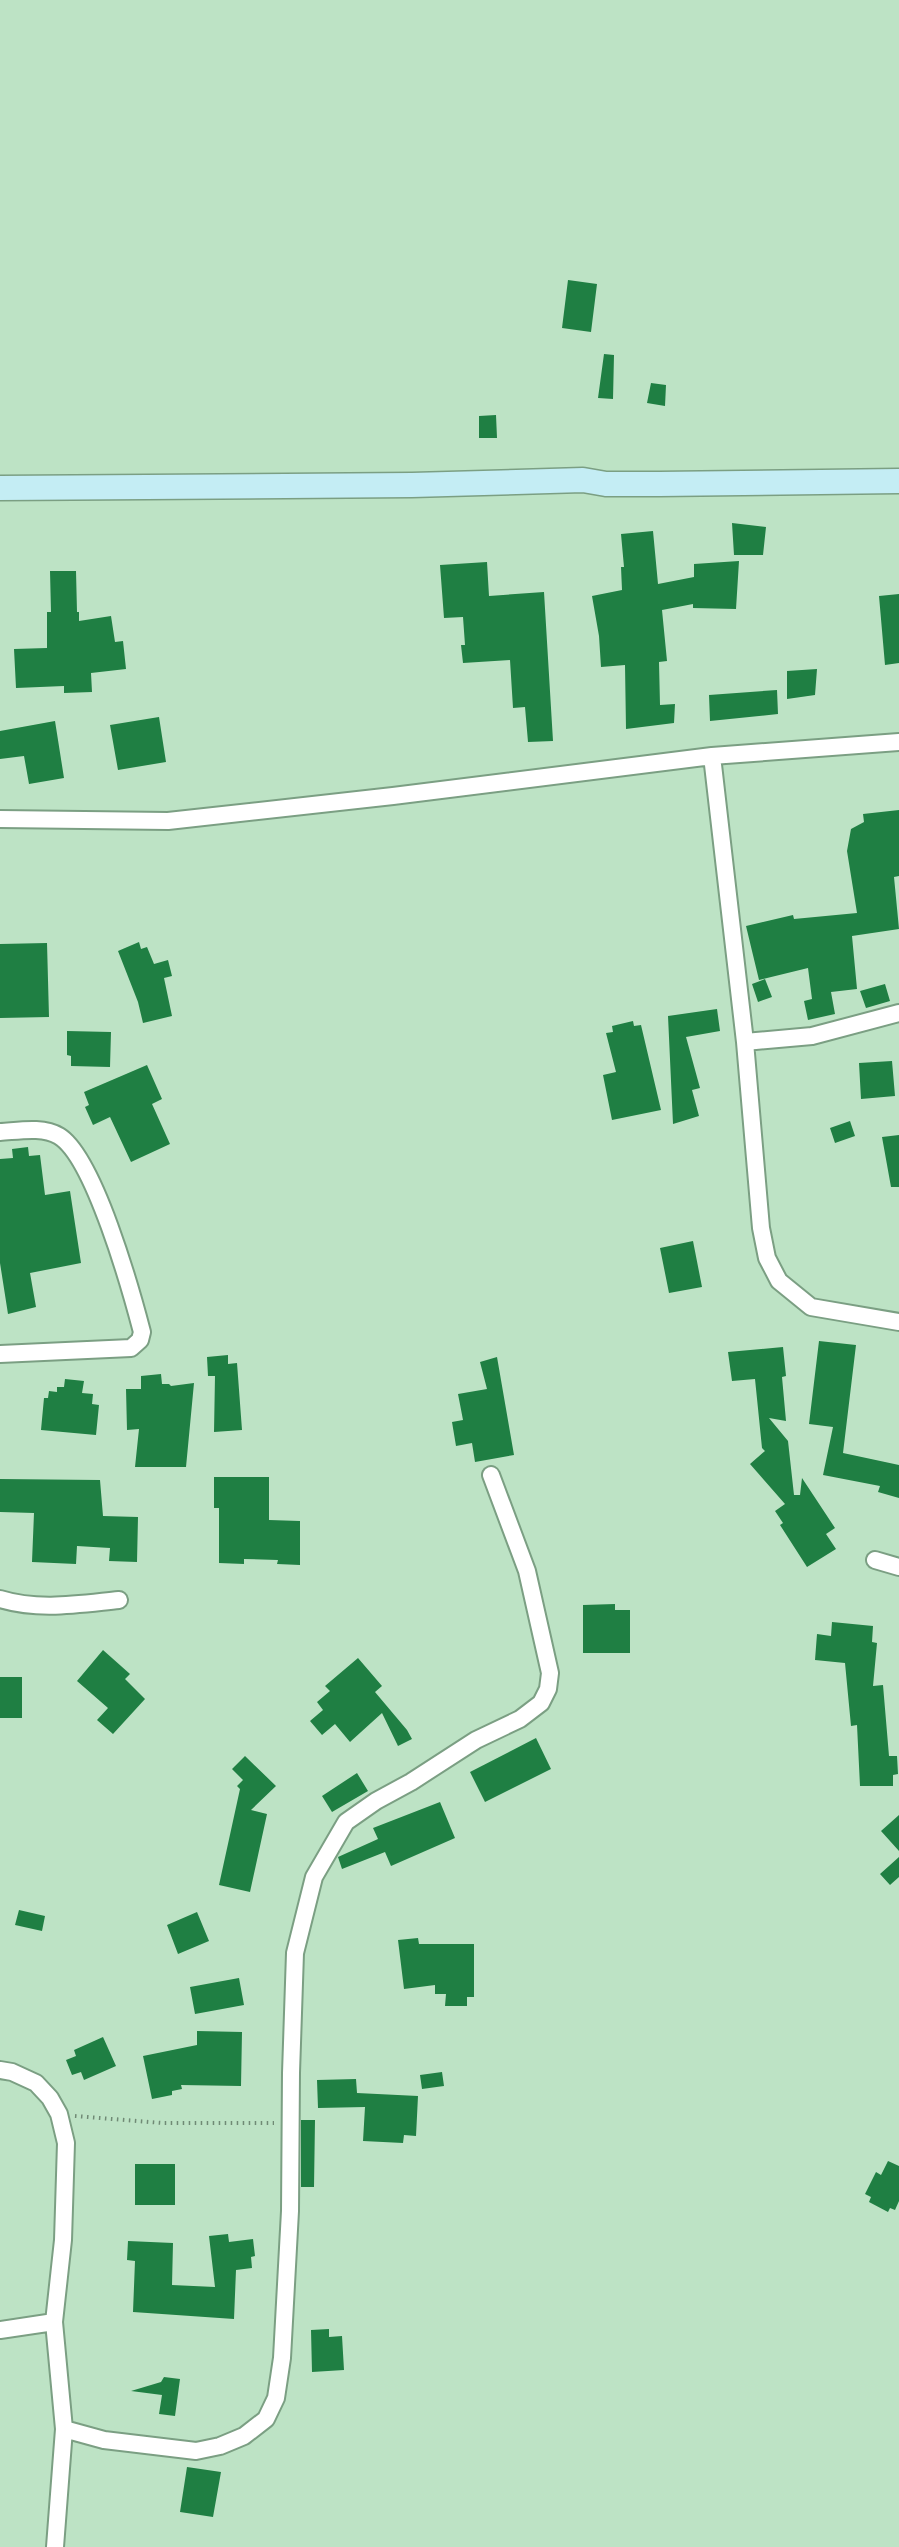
<svg xmlns="http://www.w3.org/2000/svg" width="899" height="2547" font-family="'Varela Round',sans-serif">
<rect width="100%" height="100%" fill="#bde3c5"/>
<!-- building -->
<path fill="#1f7f43" d="M568 280 597 284 591 332 562 328Z
M604 354 614 355 613 399 598 398Z
M651 383 666 385 665 406 647 403Z
M496 415 497 438H479V416Z
M732 523 766 527 763 555H734Z
M653 531 658 584 694 577V564L739 561 736 609 693 608V604L662 610 667 661 659 662 660 705 675 704 674 723 626 729 625 665 601 667 599 636 592 596 622 590 621 567H624L621 534Z
M487 562 489 596 544 592 553 741 528 742 525 707 513 708 510 660 463 663 461 645H465L463 617 444 618 440 565Z
M50 571H76L77 612H79V621L111 616 115 642 123 641 126 669 91 673 92 692 64 693V686L16 688 14 649 47 648V612H51Z
M899 594V663L885 665 879 596Z
M817 669 815 695 787 699V671Z
M777 690 778 714 710 721 709 695Z
M159 717 166 762 118 770 110 725Z
M55 721 64 778 29 784 24 756 0 759V731Z
M899 810V876L894 877 899 929 852 936 857 989 831 992 835 1014 808 1020 804 1001 812 999 808 968 759 980 746 926 793 915 794 919 857 913 847 851 851 829 864 822 863 814Z
M139 942 141 949 147 947 154 964 168 960 172 976 164 978 172 1016 143 1023 138 1002 118 951Z
M47 943 49 1017 0 1018V944Z
M765 979 772 997 758 1002 752 984Z
M885 984 890 1001 866 1008 860 991Z
M717 1009 720 1031 686 1037 700 1088 692 1090 699 1116 673 1124 668 1016Z
M633 1021 634 1026 641 1025 661 1110 612 1120 603 1075 616 1072 606 1033 613 1032 612 1026Z
M67 1031 111 1032 110 1067 71 1066V1056L67 1055Z
M892 1061 895 1096 861 1099 859 1063Z
M147 1065 162 1099 152 1104 170 1144 131 1162 110 1117 93 1125 85 1107 89 1105 84 1092Z
M850 1121 855 1136 835 1143 830 1128Z
M899 1135V1187H891L882 1137Z
M28 1147 29 1156 40 1155 45 1195 70 1191 81 1263 30 1273 36 1307 8 1314 0 1263V1159L13 1158 12 1149Z
M693 1241 702 1287 669 1293 660 1248Z
M819 1341 856 1345 843 1453 899 1465V1498L878 1492 880 1486 823 1475 833 1427 809 1424Z
M783 1347 786 1376 782 1377 786 1421 769 1418 788 1441 794 1495H800L802 1478 835 1528 826 1534 836 1549 807 1567 780 1525 783 1523 775 1511 785 1504 750 1464 765 1451 762 1448 755 1379 732 1381 728 1352Z
M228 1355V1364L237 1363 242 1430 214 1432 215 1376H208L207 1357Z
M497 1357 514 1455 475 1462 472 1443 456 1446 452 1422 463 1420 458 1394 487 1389 480 1362Z
M161 1374 162 1384H169L171 1386 194 1383 186 1467H135L139 1429 127 1430 126 1389H141V1376Z
M65 1379 84 1381 82 1393 93 1394 92 1404 99 1405 96 1435 41 1430 44 1398H48L49 1391 57 1392V1387H64Z
M214 1477H269V1520L300 1521V1565L277 1564 278 1560 244 1559V1564L219 1563V1508H214Z
M0 1479 100 1480 103 1516 138 1517 137 1562 109 1561 110 1548 77 1546 76 1564 32 1562 34 1513 0 1512Z
M615 1604V1610H630V1653H583V1605Z
M832 1622 873 1626 872 1642 877 1643 873 1686 883 1685 889 1756H897L898 1774 893 1775V1786H860L857 1725 851 1726 845 1663 815 1660 817 1634 831 1636Z
M103 1650 130 1674 125 1679 145 1699 113 1734 97 1720 108 1708 77 1681Z
M358 1658 382 1686 375 1692 407 1730 412 1739 398 1746 382 1713 350 1742 335 1724 322 1735 310 1721 323 1710 317 1702 330 1691 325 1686Z
M0 1677H22V1718H0Z
M536 1738 551 1769 485 1802 470 1772Z
M245 1756 276 1786 251 1810 267 1814 250 1892 219 1885 240 1789 237 1786 243 1780 232 1769Z
M357 1773 368 1791 332 1812 322 1796Z
M440 1802 455 1838 391 1866 385 1852 342 1869 338 1857 378 1839 373 1828Z
M899 1815V1851L881 1831Z
M899 1857V1877L890 1885 880 1874Z
M19 1910 45 1916 42 1931 15 1925Z
M197 1912 209 1941 178 1954 167 1925Z
M418 1938 419 1944H474V1997H467V2006H445L446 1994H435V1985L404 1989 398 1940Z
M239 1978 244 2005 195 2014 190 1987Z
M197 2031 242 2032 241 2086 181 2085 182 2089 172 2091V2095L152 2099 143 2056 197 2045Z
M103 2037 116 2066 84 2080 81 2072 72 2075 66 2060 76 2056 74 2050Z
M442 2072 444 2086 422 2089 420 2075Z
M356 2079 357 2093 418 2096 416 2136 404 2135 403 2143 363 2141 365 2107 318 2108 317 2080Z
M301 2120H315L314 2187H301Z
M888 2161 899 2166V2201L895 2210 890 2208 888 2212 869 2202 871 2197 865 2194 876 2172 881 2175Z
M135 2164H175V2205H135Z
M228 2234 229 2242 253 2239 255 2256 251 2257 252 2268 236 2270 234 2319 133 2312 135 2261 127 2260 128 2241 173 2243 172 2285 215 2287 209 2236Z
M329 2329V2337L342 2336 344 2370 312 2372 311 2330Z
M164 2377 180 2379 175 2416 159 2414 162 2395 131 2391 161 2382Z
M187 2467 221 2472 213 2517 180 2512Z"/>
<g fill="none" stroke-linecap="round" stroke-linejoin="round">
<defs>
<path id="minor" d="M712 756 745 1042 761 1228 767 1258 779 1281 811 1307 899 1322
M0 819 168 821 393 796 712 756 899 742
M745 1042 812 1036 899 1013
M0 1132C18 1131 43 1126 59 1136 94 1157 131 1290 142 1332L140 1340 131 1348 0 1354
M875 1560 899 1567
M0 1599C39 1611 79 1604 119 1600
M0 2070 12 2072 36 2083 50 2098 59 2114 66 2143 63 2240 54 2322 64 2429 55 2547
M0 2330 54 2322
M64 2429 104 2440 196 2451 220 2446 244 2436 266 2419 276 2398 282 2358 290 2211 291 2073 295 1953 314 1877 346 1822 376 1801 411 1782 476 1740 520 1719 541 1703 548 1689 550 1673 527 1571 491 1475"/>
<path id="secondary" d="M0 488 412 485 583 480 606 484H659L899 481"/>
</defs>
<!-- minor casing -->
<use href="#minor" stroke="#7b9f83" stroke-width="20"/>
<!-- secondary casing -->
<use href="#secondary" stroke="#7b9f83" stroke-width="27"/>
<!-- path -->
<path stroke="#708a75" stroke-width="4" stroke-dasharray="1.5 4.5" stroke-linecap="butt" d="M75 2116 162 2123H274"/>
<!-- minor -->
<use href="#minor" stroke="#fff" stroke-width="16"/>
<!-- secondary -->
<use href="#secondary" stroke="#c4edf4" stroke-width="24"/>
</g>
</svg>
